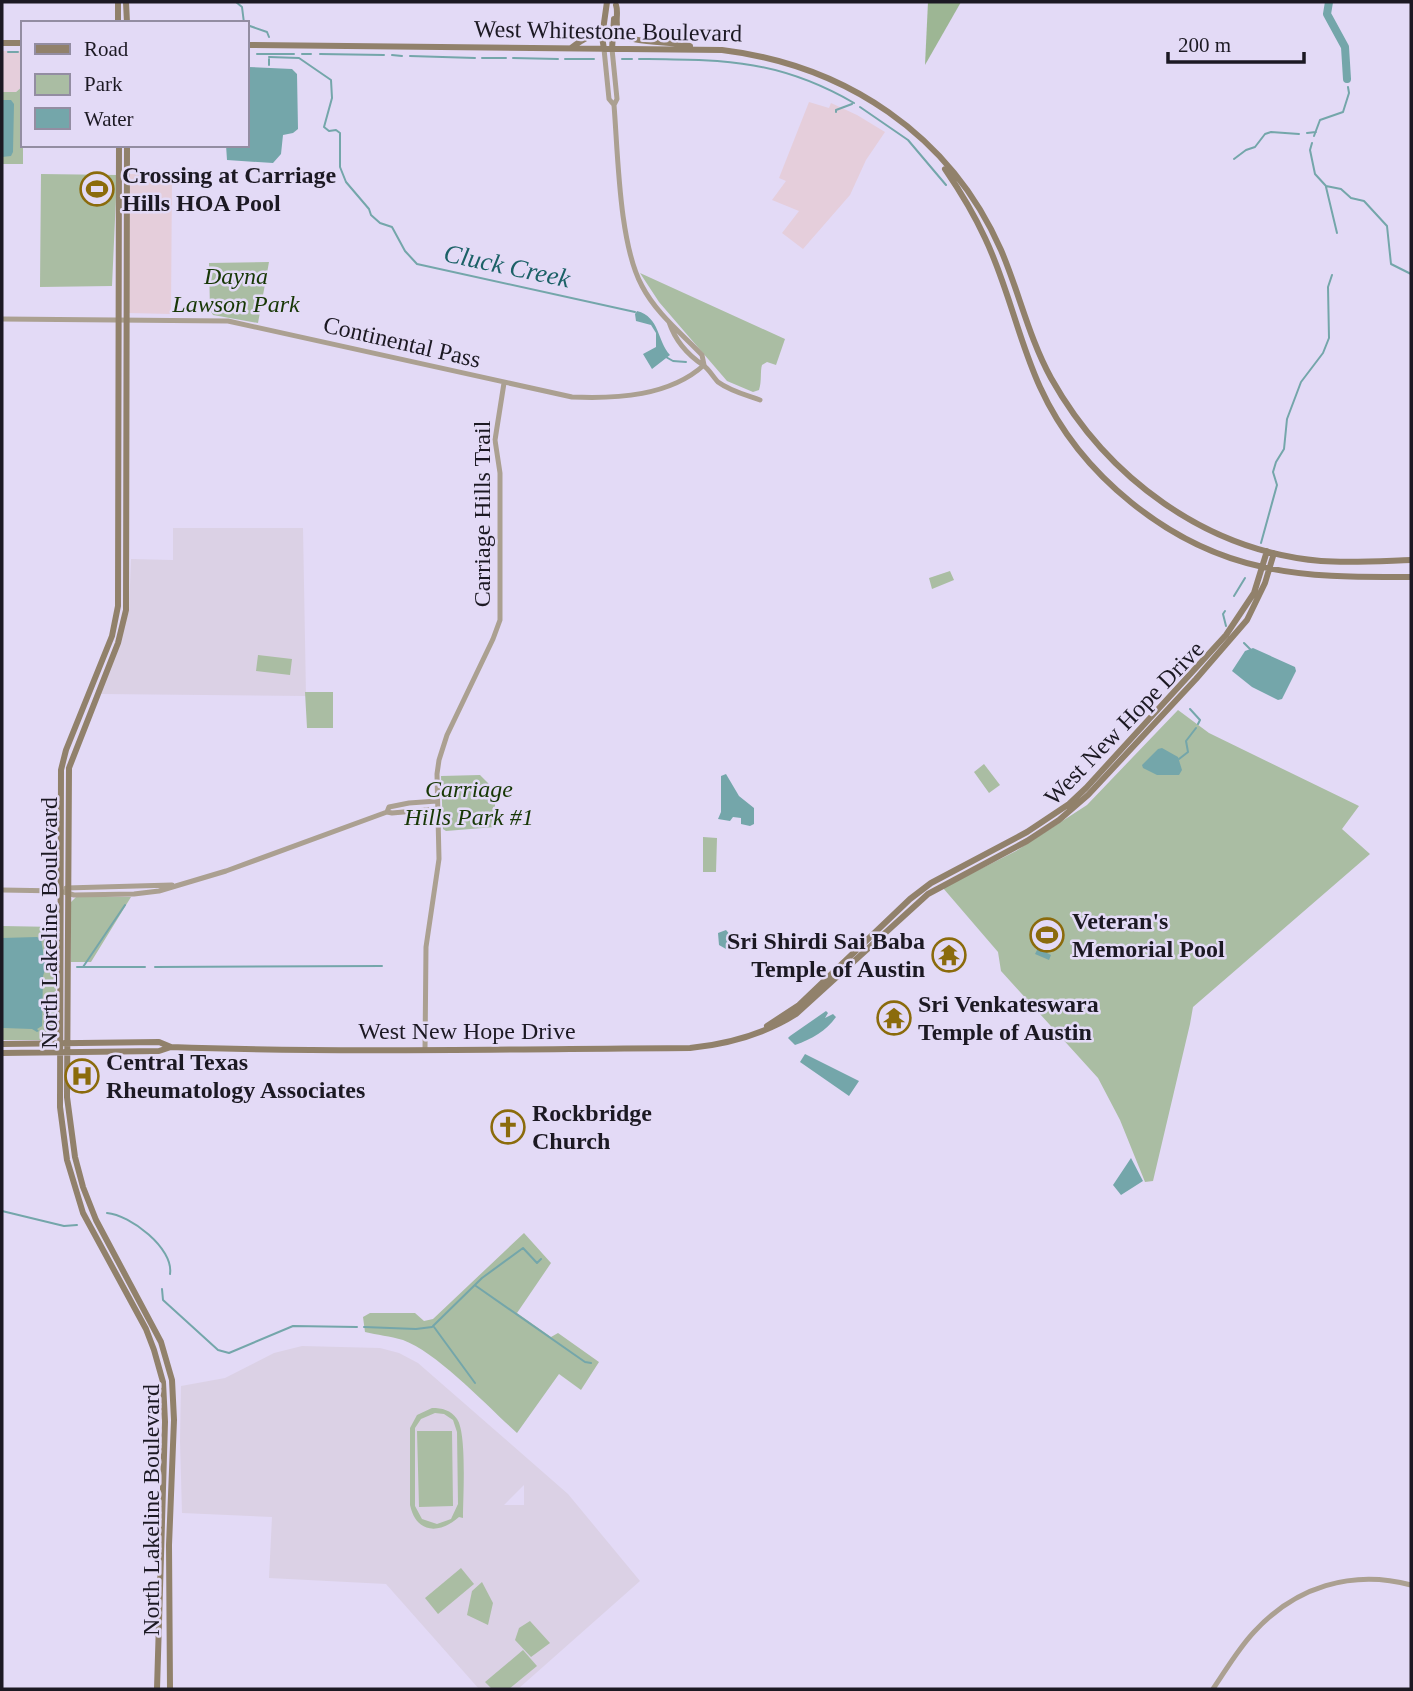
<svg xmlns="http://www.w3.org/2000/svg" width="1413" height="1691" font-family="'Times New Roman',serif">
<rect width="100%" height="100%" fill="#e3daf6"/>
<!-- commercial -->
<path fill="#e5cedb" d="M2 51H23V86L16 92H2Z
M809 102 829 108 831 103 857 115 885 132 866 160 850 195 803 249 782 233 799 211 772 200 786 181 779 178Z
M128 174H172L171 314 129 313Z"/>
<!-- education -->
<path fill="#dbd1e5" fill-rule="evenodd" d="M173 528H303L306 696 101 694 129 611 131 559 173 560Z
M302 1346 380 1348 399 1353 418 1363 568 1494 640 1581 518 1689H479L386 1584 269 1578 272 1517 182 1513 180 1441 181 1386 225 1378 274 1353ZM524 1485V1505H504Z"/>
<!-- green -->
<path fill="#aabda3" fill-rule="evenodd" d="M23 86V164H2V92H16Z
M41 174 117 175 112 286 40 287Z
M269 262 258 323 213 315 210 310 209 263Z
M640 273 785 339 776 365 767 362 762 365C760 371 762 381 759 390L753 392 727 381 659 302Z
M950 571 954 580 932 589 929 578Z
M258 655 292 659 290 675 256 671Z
M305 692H333V728H307Z
M1178 710 1209 733 1359 806 1342 829 1370 854 1193 1007 1190 1024 1153 1181 1145 1182 1120 1120 1098 1078 1001 971 998 952 943 888 1016 851 1087 805Z
M984 764 1000 785 989 793 974 772Z
M480 775 495 790V827L446 831 443 829 441 776Z
M703 837 717 838 716 872H703Z
M76 897H131L91 962H71V902Z
M2 926 57 927 55 1036 52 1040H2Z
M524 1233 551 1263 517 1313 551 1337 558 1333 599 1362 581 1390 559 1374 517 1433C488 1407 438 1353 403 1340 390 1336 377 1335 365 1332L363 1317 370 1313H415L424 1321 433 1319Z
M432 1408C442 1408 451 1410 457 1419 467 1433 463 1497 463 1518L459 1517C439 1535 416 1533 410 1505V1428L417 1415ZM435 1413 444 1414 453 1420 457 1432 458 1504 451 1519 437 1524 422 1519 415 1506V1428L421 1419Z
M417 1431H452L453 1506 419 1507Z
M461 1568 474 1584 438 1614 425 1598Z
M482 1582 493 1603 488 1625 467 1615 472 1591Z
M530 1621 550 1643 531 1657 515 1640 519 1628Z
M523 1650 537 1666 509 1689H492L485 1682Z"/>
<!-- forest -->
<path fill="#9db694" d="M928 2H961L925 65Z"/>
<!-- water -->
<path fill="#74a6aa" d="M248 67 292 69 297 74 298 129 293 133 283 135 281 154 273 163 227 160 226 145H247Z
M2 100H11L14 104 13 152 11 156 2 157Z
M637 311C660 317 657 341 670 355L652 369 643 354 656 347V333L651 325 636 321 635 314Z
M1253 648 1295 667 1296 671 1282 699 1278 700 1252 687 1232 671 1245 651Z
M1162 748 1178 757 1182 770 1179 775H1157L1143 768 1142 765 1158 749Z
M726 774 739 796 754 808V824L750 826 741 824V818L733 817 730 821 718 819 721 812V776Z
M726 930 736 942 726 949 719 945 718 933Z
M1052 931C1059 935 1059 942 1056 949L1049 948 1047 953 1051 955 1049 960 1035 954 1040 944 1030 940 1033 933 1040 935 1039 938 1045 941 1041 951 1043 952Z
M37 937 41 939 45 963 49 969 45 970 43 976 42 1026 37 1029 39 1031 37 1032 32 1029 3 1028 2 1032V938Z
M826 1011 828 1013 825 1018 833 1014 836 1017C826 1031 812 1039 795 1045L788 1038 790 1036Z
M805 1054 859 1081 849 1096 800 1062Z
M1131 1158 1143 1181 1121 1195 1113 1185Z"/>
<g fill="none" stroke-linecap="round" stroke-linejoin="round">
<!-- stream -->
<path stroke="#74a6aa" stroke-width="2" d="M236 2 242 7 244 23
M247 25 267 32 269 37
M8 52H18
M257 54H294
M302 54H311
M320 54 384 55
M392 55 402 56
M410 56 475 58
M269 57 299 58 331 80 332 98 324 127 329 131 336 130 340 133V167L346 182 369 209 371 215 380 223 392 227 405 251 417 264 635 312
M482 58H506
M513 58 558 59
M565 59H594
M622 59H632
M639 59C724 60 778 59 854 103
M269 65V59
M860 107 908 140 946 185
M836 112V110L852 104
M1307 133 1316 132
M1314 136 1320 120 1343 112 1349 93 1348 87
M1312 143 1310 150 1315 174 1326 186 1341 189 1351 198 1364 201 1387 226 1391 264 1411 274
M1234 159 1246 150 1255 147 1265 134 1271 132 1299 134
M1326 187 1337 233
M666 357 673 361 686 362
M1261 543 1277 485 1273 472 1276 462 1284 449 1287 419 1301 382 1323 353 1329 338 1328 287 1332 275
M1234 596 1245 578
M1225 611 1223 614 1226 626
M1244 643 1250 649
M1190 709 1200 720 1198 724
M1179 759 1188 752 1186 741 1196 728
M77 967H145
M83 967 125 905
M155 967 382 966
M2 1211 64 1226 77 1225
M107 1213C130 1215 174 1248 170 1274
M476 1286 585 1362 591 1363
M162 1289 163 1300 218 1350 229 1353 293 1326 357 1327
M433 1326 482 1278 523 1248 537 1263 541 1259
M364 1327 416 1329 432 1327
M434 1327 475 1383"/>
<!-- river -->
<path stroke="#74a6aa" stroke-width="8" d="M1329 2 1327 14 1345 47 1347 79"/>
<!-- tertiary -->
<path stroke="#aba091" stroke-width="5" d="M604 49 609 99 614 105
M612 49 617 99 614 105C618 154 619 244 642 286 656 313 681 333 702 355L704 365
M2 319 228 321 572 397C617 399 670 396 704 365
M669 322C675 340 688 355 703 365 709 369 713 377 718 382 730 391 746 395 760 400
M387 812 392 813 438 809
M66 888 172 885
M2 890 60 891 74 895 134 894 159 891 226 871 387 812 389 807 409 803 437 801
M425 1050 426 947 439 859 437 774 439 760 447 735 493 639 500 620V473L495 440 504 383
M1213 1689C1226 1670 1238 1649 1254 1632 1295 1587 1352 1569 1411 1585"/>
<!-- secondary -->
<path stroke="#91816b" stroke-width="6" d="M126 2 127 23
M616 5C619 13 614 24 619 32 627 44 674 41 690 46
M118 23V2
M2 43H23
M247 45 722 50C845 65 950 134 1001 250 1019 292 1029 338 1051 378 1107 478 1206 551 1321 561 1351 563 1381 561 1411 560
M571 48C581 40 592 35 603 29
M604 49 602 37 607 2
M612 49 614 19
M119 145 118 606 112 636 66 750 61 770 60 1107 67 1160 83 1213 146 1329 154 1350 163 1382 165 1422 157 1689
M127 145 126 610 118 643 69 768 67 1097 75 1157 83 1187 96 1220 161 1342 172 1380 174 1420 169 1545 170 1689
M945 169C960 191 974 214 985 238 1008 286 1018 339 1040 387 1080 475 1169 547 1263 567 1312 578 1362 577 1411 577
M767 1026 799 1005 910 899 931 883 1027 832 1069 804 1086 788 1226 635 1254 593 1267 551
M2 1044 159 1042 171 1047C344 1053 517 1049 690 1048 728 1044 763 1035 796 1014L928 894 1027 841 1059 820 1088 795 1196 679 1247 620 1265 583 1274 553
M2 1053 159 1051 171 1047"/>
</g>
<!-- icons -->
<defs>
<symbol id="stadium-ring" viewBox="-11 -11 22 22"><circle r="9.5" fill="#e3daf6" stroke="#8b6b0c" stroke-width="1.5"/><path d="M0-5a6.5 5 0 1 0 0 10a6.5 5 0 1 0 0-10ZM-3.5-1.8h7v3.6h-7Z" fill="#8b6b0c"/></symbol>
<symbol id="temple-ring" viewBox="-11 -11 22 22"><circle r="9.5" fill="#e3daf6" stroke="#8b6b0c" stroke-width="1.5"/><path d="M0-6L5-2H3V0L6.5 2.5H4V6H1.5V3h-3V6H-4V2.5H-6.5L-3 0V-2H-5Z" fill="#8b6b0c"/></symbol>
<symbol id="hospital-ring" viewBox="-11 -11 22 22"><circle r="9.5" fill="#e3daf6" stroke="#8b6b0c" stroke-width="1.5"/><path d="M-5-5h3v3.5h4V-5h3V5h-3V1.5h-4V5h-3Z" fill="#8b6b0c"/></symbol>
<symbol id="church-ring" viewBox="-11 -11 22 22"><circle r="9.5" fill="#e3daf6" stroke="#8b6b0c" stroke-width="1.5"/><path d="M-1.2-6h2.4v3.5h3.3v2.4h-3.3V6h-2.4V-.1h-3.3v-2.4h3.3Z" fill="#8b6b0c"/></symbol>
</defs>
<g fill-rule="evenodd">
<use href="#stadium-ring" x="78" y="170" width="38" height="38"/>
<use href="#stadium-ring" x="1028" y="916" width="38" height="38"/>
<use href="#temple-ring" x="930" y="936" width="38" height="38"/>
<use href="#temple-ring" x="875" y="999" width="38" height="38"/>
<use href="#hospital-ring" x="63" y="1057" width="38" height="38"/>
<use href="#church-ring" x="489" y="1108" width="38" height="38"/>
</g>
<g text-anchor="middle" dominant-baseline="central" stroke-width="5" stroke-linejoin="round" paint-order="stroke">
<!-- street labels -->
<g font-size="24" fill="#1c1923" stroke="#e3daf6">
<text transform="translate(608 31) rotate(1)">West Whitestone Boulevard</text>
<text transform="translate(402 342) rotate(13)">Continental Pass</text>
<text transform="translate(482 514) rotate(-90)">Carriage Hills Trail</text>
<text transform="translate(1124 723) rotate(-46)">West New Hope Drive</text>
<text transform="translate(49 923) rotate(-90)">North Lakeline Boulevard</text>
<text x="467" y="1031">West New Hope Drive</text>
<text transform="translate(151 1510) rotate(-90)">North Lakeline Boulevard</text>
</g>
<!-- poi labels -->
<g font-size="24" font-weight="bold" fill="#1c1923" stroke="#e3daf6" text-anchor="start">
<text x="122" y="175">Crossing at Carriage<tspan x="122" dy="28">Hills HOA Pool</tspan></text>
<text x="1072" y="921">Veteran's<tspan x="1072" dy="28">Memorial Pool</tspan></text>
<text x="925" y="941" text-anchor="end">Sri Shirdi Sai Baba<tspan x="925" dy="28">Temple of Austin</tspan></text>
<text x="918" y="1004">Sri Venkateswara<tspan x="918" dy="28">Temple of Austin</tspan></text>
<text x="106" y="1062">Central Texas<tspan x="106" dy="28">Rheumatology Associates</tspan></text>
<text x="532" y="1113">Rockbridge<tspan x="532" dy="28">Church</tspan></text>
</g>
<!-- park labels -->
<g font-size="24" font-style="italic" fill="#173705" stroke="#e3daf6">
<text x="236" y="276">Dayna<tspan x="236" dy="28">Lawson Park</tspan></text>
<text x="469" y="789">Carriage<tspan x="469" dy="28">Hills Park #1</tspan></text>
</g>
<!-- water labels -->
<g font-size="26" font-style="italic" fill="#1c6167" stroke="#e3daf6">
<text transform="translate(507 266) rotate(12)">Cluck Creek</text>
</g>
</g>
<!-- border -->
<rect width="1413" height="1691" fill="none" stroke="#1c1923" stroke-width="7"/>
<!-- legend -->
<rect x="21" y="21" width="228" height="126" fill="#e3daf6" stroke="#938da2" stroke-width="2"/>
<rect x="35" y="44" width="35" height="10" fill="#91816b" stroke="#938da2" stroke-width="2"/>
<text x="84" y="56" font-size="21" fill="#1c1923">Road</text>
<rect x="35" y="74" width="35" height="21" fill="#aabda3" stroke="#938da2" stroke-width="2"/>
<text x="84" y="91" font-size="21" fill="#1c1923">Park</text>
<rect x="35" y="108" width="35" height="21" fill="#74a6aa" stroke="#938da2" stroke-width="2"/>
<text x="84" y="126" font-size="21" fill="#1c1923">Water</text>
<!-- scale -->
<path d="M1168 52v10h136v-10" fill="none" stroke="#1c1923" stroke-width="3.5"/>
<text x="1178" y="52" font-size="21" fill="#1c1923" stroke="#e3daf6" stroke-width="5" paint-order="stroke">200 m</text>
</svg>
